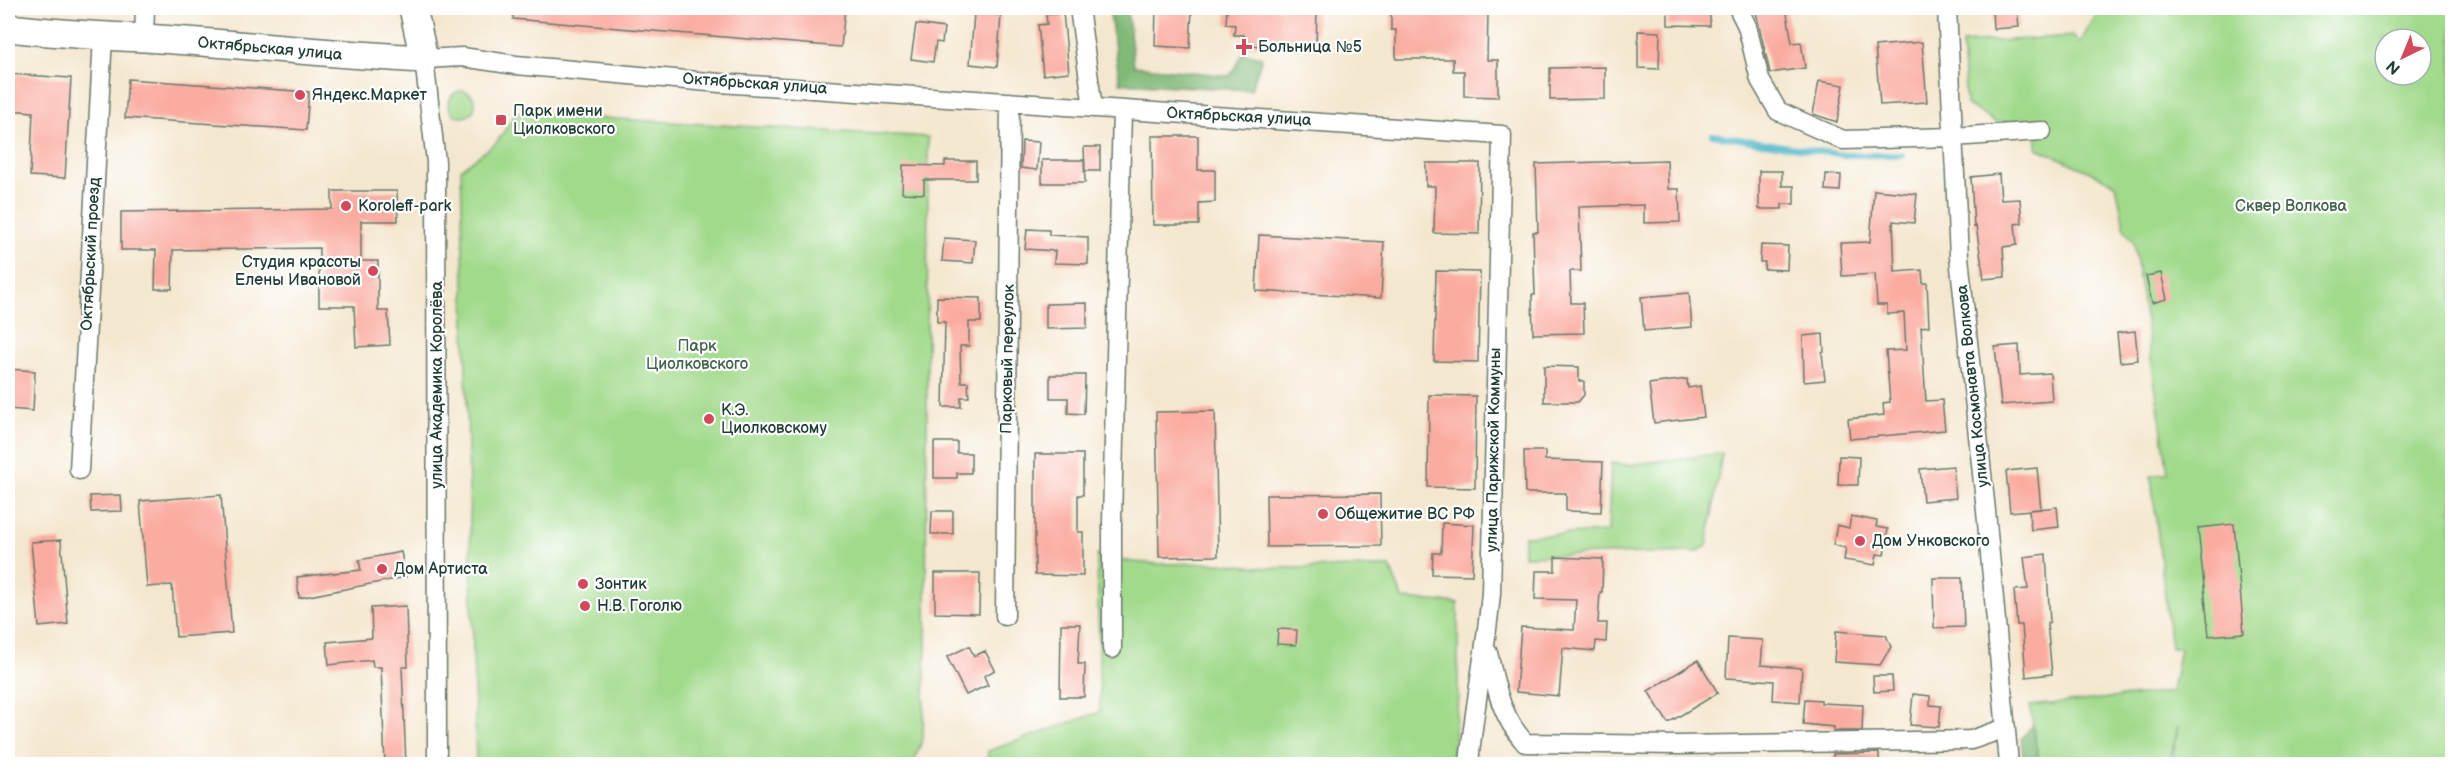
<svg xmlns="http://www.w3.org/2000/svg" width="2460" height="772" font-family="'Balsamiq Sans',sans-serif">
<rect width="100%" height="100%" fill="#fff"/>
<filter id="ink" filterUnits="userSpaceOnUse"><feTurbulence type="fractalNoise" baseFrequency=".0167" numOctaves="2"/><feDisplacementMap in="SourceGraphic" scale="12" xChannelSelector="R" yChannelSelector="G"/><feConvolveMatrix kernelMatrix="1 2 1 2 8 2 1 2 1" color-interpolation-filters="sRGB"/></filter>
<filter id="wash" filterUnits="userSpaceOnUse"><feTurbulence type="fractalNoise" baseFrequency=".008" numOctaves="4" result="noise"/><feDisplacementMap in="SourceGraphic" scale="24" xChannelSelector="R" yChannelSelector="G"/><feGaussianBlur stdDeviation="1.35" result="paint"/><feColorMatrix in="noise" values="0 0 0 0 0 0 0 0 0 0 0 0 0 0 0 0 0 1.4 0 .05"/><feComposite in="paint" operator="in"/></filter>
<g filter="url(#wash)">
<rect width="100%" height="100%" fill="#f4e7cf"/>
<!-- green -->
<path fill="#a2da8c" stroke="#608c60" stroke-width="1.5" fill-rule="evenodd" d="M2100 8H2452V764H2172L2178 726 2169 764H2039L2030 706 2172 692 2180 648H2171L2151 476 2168 473 2134 242 2125 230 2116 184 2037 148V122H1995L1966 104 1962 43 2074 36 2080 43ZM2385 39H2421V75H2385Z
M449 104a13 13 0 1 1 26 0a13 13 0 1 1-26 0Z
M516 113 928 137 926 641 923 738 913 764H476L461 169 497 142Z
M1722 453 1707 546 1696 552 1524 556V536L1608 532 1611 463 1629 465Z
M1097 555 1132 562 1160 564 1219 563 1268 568 1390 567 1403 599 1458 603V697L1451 764H987L988 751 1100 712Z"/>
<!-- forest -->
<path fill="#81ba78" stroke="#507c56" stroke-width="1.5" d="M1109 8H1127L1134 66 1230 76 1243 53 1262 57 1251 90 1120 83Z
M2033 725 2039 764H2024L2021 739Z"/>
<g fill="none" stroke-linecap="round" stroke-linejoin="round">
<!-- stream -->
<path stroke="#4bb5c8" stroke-width="6" d="M1712 135 1844 155H1902"/>
</g>
<g id="blocks">
<!-- building -->
<path fill="#faaca0" d="M514 8H845L841 47 513 19Z
M1156 8H1192L1190 48 1155 46Z
M1227 8H1317L1316 48 1244 45V35H1234L1235 25 1226 24Z
M1391 8H1430V9H1435V14H1488L1487 60H1498V97L1464 96V71H1453V59H1396V30H1391Z
M1668 8H1710V26L1668 25Z
M1755 8H1786L1792 43 1801 42 1805 68 1770 73Z
M1992 8H2017L2019 27 1993 29Z
M974 13 1001 15 997 67 970 64Z
M1063 13 1069 72 1043 75 1038 25 1047 24 1046 15Z
M916 24 944 28 942 43 936 42 933 62 911 59Z
M1638 31 1660 32 1659 69 1638 68Z
M1922 42 1927 102 1880 105 1875 46Z
M1605 67V99L1550 100V68Z
M8 74 71 78 65 178 30 176 33 112 8 110Z
M128 79 309 92 306 130 125 118Z
M1819 81 1844 85 1837 122 1813 114Z
M1152 136H1198V170H1215V202L1199 203V225H1153Z
M1022 141 1039 142 1037 170 1021 168Z
M1084 147H1100V171H1085Z
M1042 160H1084L1085 183H1042Z
M1667 160 1668 189H1679L1680 222 1644 223V205L1579 207 1581 271H1570L1571 303H1583L1584 333 1533 334 1532 295H1535L1533 232H1538L1536 164Z
M945 161H976V180H924V194L902 193 903 165 945 166Z
M1426 163H1480L1479 234 1434 233 1435 186H1426Z
M1759 171H1782V186H1794V204H1782V209H1759Z
M1826 174 1841 175 1840 191 1825 190Z
M1999 174 2001 200 2020 199 2022 223 2015 224 2017 245 2003 247 2005 277 1984 279 1976 226 1974 227 1971 177Z
M1874 190 1917 194 1914 223 1893 221 1895 272 1922 270 1923 283H1927L1929 326 1921 327 1926 401 1942 400 1945 430 1850 439 1848 419 1884 415 1883 403 1890 402 1886 351 1906 350 1904 313 1887 314V305H1877L1875 274 1842 276 1840 243 1870 242Z
M332 191H397L398 221H361V261H378V311H388L390 345 356 347 354 306H319V248L173 250 172 289H155L156 250H121V212L332 209Z
M1027 229 1049 230V235L1088 237V264L1054 263 1055 251 1025 249Z
M1259 235 1384 242 1381 298 1256 291Z
M944 238 975 240 973 263 942 261Z
M1761 245 1788 246 1787 270 1764 269 1765 262H1760Z
M1436 271 1480 272 1478 362 1434 361Z
M2161 273 2167 299 2152 303 2146 276Z
M1689 293 1692 327 1644 331 1641 297Z
M937 297 981 298V322H969V346H960L961 382H968L969 397H961V407H943L945 322H937Z
M1087 303V328L1046 329V304Z
M2135 331 2138 360 2120 362 2117 333Z
M1823 334 1824 352 1822 353 1825 380 1804 382 1803 336Z
M2019 345 2020 375 2050 373 2052 401 2001 405 1995 347Z
M1544 366 1579 367V381H1584V395L1578 402H1544Z
M8 369 35 371 33 411 8 409Z
M1050 375H1085L1084 414 1068 413V398H1050Z
M1687 379 1688 388 1700 386 1704 417 1654 423 1649 384Z
M1429 395 1476 396 1475 488 1428 487Z
M1215 411 1218 556 1159 557 1156 412Z
M934 442H957V453H971V473H957V478H934Z
M1524 451H1545V460L1603 462 1601 512 1566 511V493H1525Z
M1035 454H1083V495H1078V532H1083V576L1035 575Z
M1839 456 1859 457 1858 485H1838Z
M1953 466 1956 498 1923 501 1920 469Z
M2037 468 2041 509 2010 512 2006 471Z
M1380 494 1381 546 1267 547 1266 495Z
M121 495 122 511 91 512 90 496Z
M221 495 232 633 176 637 172 585 147 587 140 501Z
M2057 507 2059 527 2031 530 2029 510Z
M932 511H953V534H931Z
M1851 516 1877 521 1876 527 1888 529 1884 555 1877 554 1875 565 1844 560 1846 548 1833 545 1837 525 1849 528Z
M1442 523 1474 525 1472 575 1432 574 1433 553H1441Z
M2234 524 2244 633 2209 636 2198 528Z
M61 540 68 624 39 627 31 542Z
M401 552 406 577 299 598 297 577 361 570 359 560Z
M2046 554 2050 622 2047 623 2052 674 2026 677 2022 625H2017L2014 590 2028 589 2024 557Z
M1555 557 1603 559 1602 592H1600L1598 623H1607L1606 642 1596 641 1595 651 1563 648 1559 696 1516 692 1521 627 1574 630 1576 600 1535 599 1536 571H1555Z
M935 573H980L979 614 935 613Z
M1933 578H1962L1964 627 1934 628Z
M406 606 408 667H402L406 765H385L381 667H373L372 660 329 665 327 642 372 638 371 608Z
M1061 624H1080L1078 664H1085L1084 697H1060Z
M1278 629 1297 630 1296 645 1277 644Z
M1836 631 1886 635 1891 647 1880 665 1834 662Z
M1728 638 1763 640 1761 665 1802 668 1800 702 1773 700 1774 681 1726 678Z
M969 646 974 656 985 651 995 670 984 676 988 685 966 695 947 657Z
M1698 660 1718 693 1668 723 1648 691Z
M1873 676H1892L1893 691 1874 692Z
M1913 694 1930 696V705L1941 706 1939 727 1910 725Z
M1805 699 1821 700V703L1863 705 1862 731H1834V727L1803 724Z
M1879 753V765H1833V754Z"/>
</g>
</g>
<g filter="url(#ink)">
<use href="#blocks" fill-opacity="0" stroke="#6a786a" stroke-width="1.5"/>
<g fill="none" stroke-linecap="round" stroke-linejoin="round">
<defs>
<path id="street" d="M1079 8 1093 108
M1738 8 1747 26 1760 80 1778 111 1843 140 1953 137 2042 131
M1947 8 1959 257 1986 511 2009 764
M144 38 145 8
M79 470 103 37
M1005 616 1010 102
M1112 649V521L1122 111
M1488 653C1497 690 1500 714 1525 743L1678 745 1971 740 2006 728
M437 764 436 162 424 59 462 57 516 65 720 83 1502 135 1491 593C1486 651 1474 707 1469 764"/>
<path id="secondary" d="M8 28C53 33 99 36 145 38 238 44 331 54 424 59L413 8"/>
</defs>
<!-- street casing -->
<use href="#street" stroke="#6a786a" stroke-width="21"/>
<!-- secondary casing -->
<use href="#secondary" stroke="#6a786a" stroke-width="30"/>
<!-- street -->
<use href="#street" stroke="#fff" stroke-width="18"/>
<!-- secondary -->
<use href="#secondary" stroke="#fff" stroke-width="27"/>
</g>
</g>
<!-- markers -->
<g fill="#d1495b" stroke="#fff" stroke-width="2">
<path d="M1241 38h6v6h6v6h-6v6h-6v-6h-6v-6h6z"/>
<circle cx="300" cy="95" r="6"/>
<rect x="495" y="114" width="12" height="12" rx="3"/>
<circle cx="346" cy="206" r="6"/>
<circle cx="373" cy="271" r="6"/>
<circle cx="709" cy="419" r="6"/>
<circle cx="1323" cy="514" r="6"/>
<circle cx="1860" cy="541" r="6"/>
<circle cx="382" cy="569" r="6"/>
<circle cx="583" cy="584" r="6"/>
<circle cx="585" cy="606" r="6"/>
</g>
<g text-anchor="middle" dominant-baseline="central" stroke-width="4.5" stroke-linejoin="round" paint-order="stroke">
<!-- poi labels -->
<g font-size="16" fill="#1f3d34" stroke="#fff" text-anchor="start">
<text x="1258" y="47">Больница №5</text>
<text x="312" y="95">Яндекс.Маркет</text>
<text x="513" y="111">Парк имени<tspan x="513" dy="18">Циолковского</tspan></text>
<text x="358" y="206">Koroleff-park</text>
<text x="361" y="262" text-anchor="end">Студия красоты<tspan x="361" dy="18">Елены Ивановой</tspan></text>
<text x="721" y="410">К.Э.<tspan x="721" dy="18">Циолковскому</tspan></text>
<text x="1335" y="514">Общежитие ВС РФ</text>
<text x="1872" y="541">Дом Унковского</text>
<text x="394" y="569">Дом Артиста</text>
<text x="595" y="584">Зонтик</text>
<text x="597" y="606">Н.В. Гоголю</text>
</g>
<!-- street labels -->
<g font-size="16" fill="#1f3d34" stroke="#fff">
<text transform="translate(270 49) rotate(5)">Октябрьская улица</text>
<text transform="translate(755 84) rotate(4)">Октябрьская улица</text>
<text transform="translate(1239 117) rotate(3)">Октябрьская улица</text>
<text transform="translate(91 254) rotate(-87)">Октябрьский проезд</text>
<text transform="translate(1008 359) rotate(-89)">Парковый переулок</text>
<text transform="translate(437 385) rotate(-90)">улица Академика Королёва</text>
<text transform="translate(1973 386) rotate(-96)">улица Космонавта Волкова</text>
<text transform="translate(1494 450) rotate(-89)">улица Парижской Коммуны</text>
</g>
<!-- park labels -->
<g font-size="16" fill="#40644a" stroke="#fff">
<text x="2291" y="206">Сквер Волкова</text>
<text x="697" y="346">Парк<tspan x="697" dy="18">Циолковского</tspan></text>
</g>
</g>
<!-- margin -->
<rect width="2460" height="772" fill="none" stroke="#fff" stroke-width="30"/>
<!-- north arrow -->
<g transform="translate(2403 57) rotate(223)"><circle r="28" fill="#ffffff" stroke="#a5b1ae" stroke-width="1.5"/>
<path d="M0-4.5L10 22L0 15L-10 22Z" fill="#d1495b"/>
<text y="-9" font-size="16" font-weight="bold" text-anchor="middle" fill="#1f3d34">N</text>
</g>
</svg>
